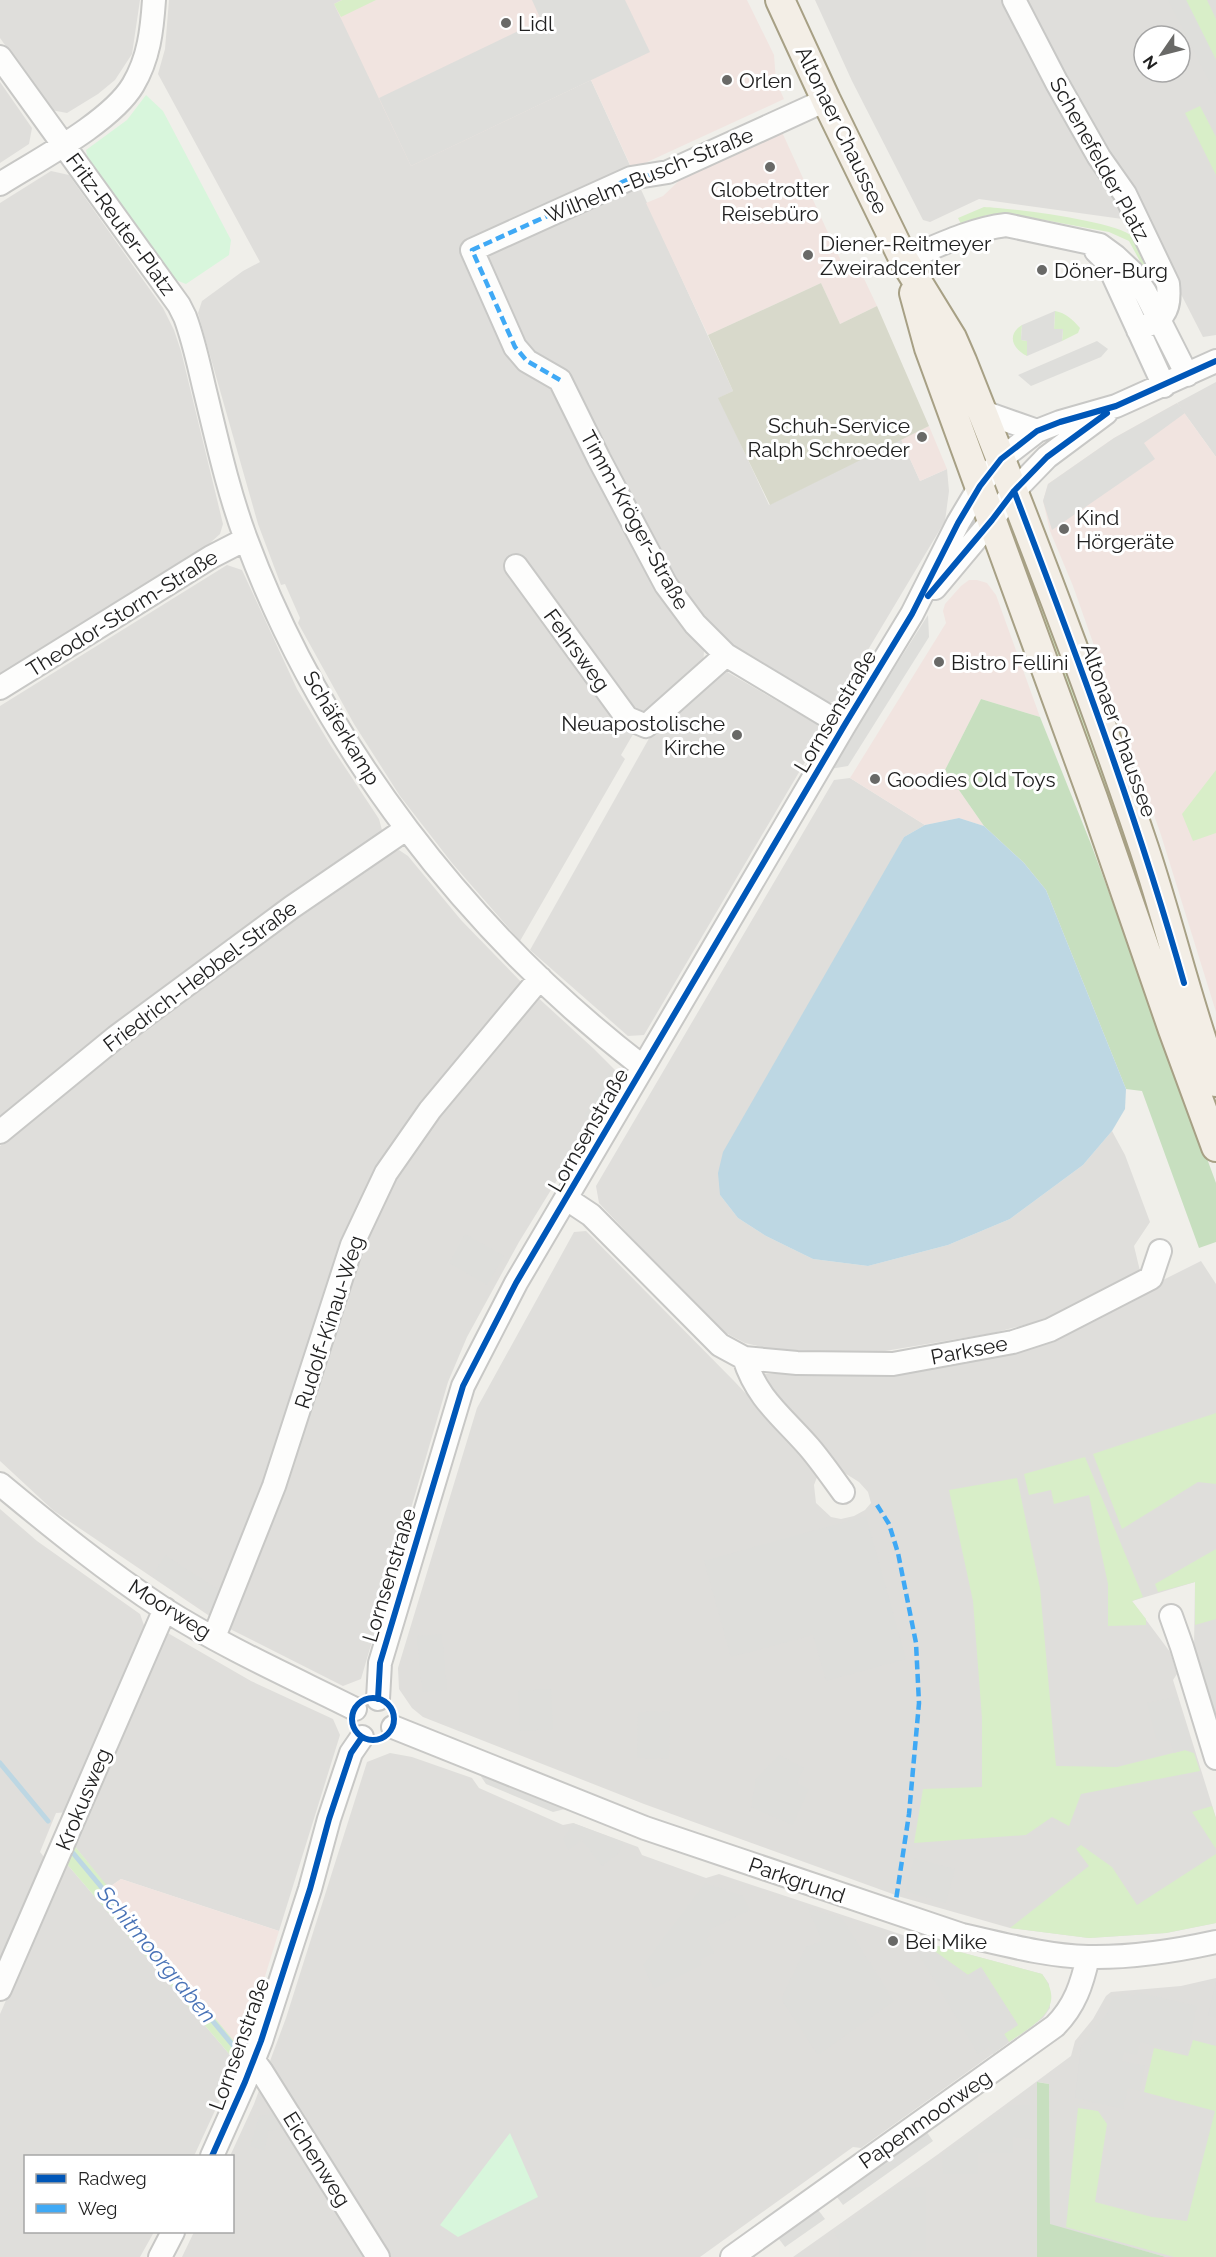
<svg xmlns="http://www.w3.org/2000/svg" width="1216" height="2257" font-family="Raleway,sans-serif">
<rect width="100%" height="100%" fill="#f0efea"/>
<!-- residential -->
<path fill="#dfdedb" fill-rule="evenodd" d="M0 0H140L132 54 115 80 98 94 67 113 51 110 0 38Z
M169 0H342L335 4 411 165 591 80 733 391 719 398 769 505 901 439 920 481 947 469 949 491 945 521 838 700 829 703 720 638 704 651 703 666 643 717 621 755 625 759 520 941 452 863 400 796 354 724 298 623 300 618 285 584 281 585 258 524 198 313 202 301 243 271 260 262 158 74 165 49Z
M815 0H1216V335L1203 337 1144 222 979 199 930 222 923 220 852 81ZM1144 36H1180V72H1144Z
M0 82 32 128 29 144 0 163Z
M51 171 69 175 163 308 174 330 181 351 223 524 220 534 209 544 0 677V203Z
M1216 382V457L1177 403Z
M227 565 242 570 297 689 331 746 379 819 382 830 377 837 0 1119V706Z
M722 669 817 724 821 735 644 1035 628 1036 530 950 656 726Z
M850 778 925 825 904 837 720 1195 738 1218 766 1236 813 1259 868 1266 948 1245 1010 1219 1083 1165 1112 1131 1125 1155 1150 1222 1134 1246 1140 1271 1047 1319 993 1333 873 1353 775 1350 745 1343 718 1329 599 1203 596 1186 834 780Z
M399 850 408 856 461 920 526 987 394 1147 270 1474 211 1617 54 1511 0 1461V1146L124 1042 268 937 389 854Z
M534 994 594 1049 621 1076 519 1242 467 1337 448 1382 361 1679 343 1686 228 1628 383 1195 405 1155Z
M586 1231 735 1382 819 1472 814 1485 816 1503 831 1517 841 1519 854 1516 865 1510 871 1503 868 1492 859 1482 827 1462 760 1374 882 1372 1051 1336 1201 1261 1216 1284V1722L1194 1650 1195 1582 1132 1601 1170 1652 1177 1674 1173 1680 1216 1818V1923L1166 1933 1089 1938 1010 1928 901 1897 644 1804 423 1717 412 1708 399 1689 398 1668 477 1408 574 1232Z
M0 1509 37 1541 140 1614 146 1631 70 1812 56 1813 40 1852 48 1862 0 1972Z
M166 1632 251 1681 333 1719 340 1735 279 1931 121 1879 108 1888 73 1844Z
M390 1753 412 1757 472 1778 479 1788 563 1825 573 1823 638 1847 642 1855 706 1878 719 1874 930 1944 1042 1974 1049 1984 1050 2008 1043 2018 861 2148 853 2147 700 2257H182L194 2232H232V2156H230L254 2104 286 2018 367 1762Z
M66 1863 237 2063 194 2156H26V2232H154L140 2257H0V2014Z
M1216 1978V2257H1166L1050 2225 1049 2084 1038 2082 1037 2257H793L937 2155 1071 2056 1075 2041 1093 2019 1106 1996 1111 1992 1181 1986Z"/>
<!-- commercial -->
<path fill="#f1e4e0" d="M342 0H747L774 55 776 81 784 99 632 169 591 80 411 166 334 4Z
M781 130 846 272 858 266 877 306 840 324 821 283 708 335 646 203 663 196 686 174Z
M1177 403 1216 457V1012L1161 835 1073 586 1050 531 1043 501 1048 484 1114 438Z
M929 426 947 469 920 481 901 439Z
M969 580H977L987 583 996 595 1040 717 981 699 945 770 984 826 959 818 925 825 850 778 946 623 943 611 945 604 961 586Z
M121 1879 279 1931 242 2051 108 1888Z"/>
<!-- construction -->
<path fill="#d8d9cb" d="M821 283 840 324 877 306 929 426 770 505 718 398 733 391 708 335Z"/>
<!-- grass -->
<path fill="#d8eec8" d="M342 0H376L341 17 334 4Z
M1186 0H1207L1216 19V60Z
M1200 106 1216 137V175L1185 113Z
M984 207C1010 208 1117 221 1133 237 1142 245 1154 273 1160 285L1154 287 1129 241 1109 232 1007 213 987 215 961 224 958 218Z
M1055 311C1066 313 1072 319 1080 328L1078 333 1062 341 1063 329 1054 330Z
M1022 325 1021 340 1028 341 1027 356C1013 349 1006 335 1022 325Z
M1031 577 1109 786 1154 920 1126 843 1102 791 1023 580Z
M1216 770V833L1193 841 1182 814Z
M1216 1413V1484L1198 1482 1122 1529 1093 1454Z
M1085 1457 1143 1597 1132 1601 1146 1619V1625L1108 1626V1584L1089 1495 1054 1504 1051 1490 1029 1495 1024 1474Z
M1017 1478 1040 1588 1056 1766 1117 1767 1185 1750 1194 1753 1200 1771 1081 1794 1069 1826 1052 1817 1026 1835 914 1843 923 1789 982 1787V1718L973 1601 949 1490Z
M1216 1549V1619L1195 1625V1582L1158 1592 1155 1584Z
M1212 1806 1216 1818V1849L1192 1812Z
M73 1844 242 2051 237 2063 66 1863Z
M1081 1845 1112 1867 1137 1905 1216 1854V1923L1166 1933 1089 1938 1010 1928 1089 1866 1076 1849Z
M930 1944 1042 1974C1068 2008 1034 2025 1009 2042L1004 2034 1018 2025 981 1967 968 1975 930 1948Z
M1193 2040 1216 2046V2257H1174L1066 2227 1078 2108 1098 2111 1107 2124 1095 2202 1152 2217 1187 2221 1215 2111 1144 2092 1154 2048 1188 2056Z"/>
<!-- forest -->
<path fill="#c7dfbf" d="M981 699 1040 717 1091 844 1216 1183V1242L1199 1248 1142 1091 1126 1089 1046 890 1024 863 984 826 945 770Z
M1037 2082 1049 2084 1050 2224 1166 2257H1037Z"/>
<!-- park -->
<path fill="#d8f6dc" d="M146 95 163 111 231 240 229 255 186 284 171 278 88 160 86 150 127 120Z
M510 2133 538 2197 458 2237 440 2225Z"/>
<!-- parking -->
<path fill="#dededb" d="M532 0H625L650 52 411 166 379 98 541 20Z
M1168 0H1186L1216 60V95Z
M1055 311 1054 329H1063L1062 341 1027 356V341L1021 340 1022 325Z
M1097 341 1108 349 1101 357 1031 386 1018 375Z
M1177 403 1185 413 1144 443 1155 459 1052 530 1043 501 1048 484 1114 438Z
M928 615 929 637 848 766 830 769Z
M610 1070 621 1076 593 1121 584 1117Z
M465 1234 504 1256 487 1285 449 1263Z
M866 1516 906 1659 826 1681 813 1635 731 1657 704 1561Z
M165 1555 222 1592 208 1612 152 1576Z
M442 1634 447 1690 422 1692 417 1636Z
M1208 1659 1216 1672V1716L1200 1664Z
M551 1689 553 1729 520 1731 518 1691Z
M1177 1697 1194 1753 1185 1750 1174 1753 1170 1741 1156 1739 1147 1703Z
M670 1711 669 1759 637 1758 638 1712Z
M779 1755 804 1768 797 1783 809 1789 793 1825 751 1807 756 1779Z
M480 1775 565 1809 553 1812 486 1784Z
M573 1823 623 1842 619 1853 602 1866 582 1840 568 1850 563 1839Z
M914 1858 955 1869 946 1903 905 1891Z
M705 1883 743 1896 750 1910 709 1930 711 1935 707 1938 714 1953 700 1960 702 1965 654 1989 643 1965Z
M808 1908 842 1918 894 2001 818 2055 781 1999 806 1947 822 1941Z
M912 1943 930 1948 968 1975 981 1967 1018 2025 1004 2034 1009 2042 993 2054 989 2047 978 2054Z
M1216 1982V2018L1208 2016Z
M1136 1992 1197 2006 1187 2054 1140 2042 1137 2055 1124 2052 1122 2061 1145 2066 1140 2091 1128 2088 1123 2109 1075 2098 1081 2047 1108 2012 1112 1996 1120 1997 1121 1993 1135 1996Z
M1011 2105H1030V2139L1013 2137V2153H978V2174H943L942 2154Z
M284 2112 292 2128 268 2131 265 2151 250 2146 259 2116Z
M924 2128 933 2141 843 2205 834 2193Z
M926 2187V2251H912L911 2257H839V2241L834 2232 896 2188Z
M816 2207 825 2219 785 2247 776 2235Z"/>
<!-- water -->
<path fill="#bdd7e3" d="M959 818 984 826 1024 863 1046 890 1126 1089 1125 1109 1112 1131 1083 1165 1010 1219 948 1245 868 1266 813 1259 766 1236 738 1218 720 1195 718 1173 723 1152 904 837 925 825Z"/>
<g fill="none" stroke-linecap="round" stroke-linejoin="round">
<!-- stream -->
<path stroke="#bdd7e3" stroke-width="5" d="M0 1763 48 1821
M73 1853 241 2055"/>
<defs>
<path id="minor" d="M1014 0 1057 83 1099 157 1125 194 1168 284C1171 314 1163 318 1138 330
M0 57 179 305 185 317C194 341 199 366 205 391 217 440 228 491 246 539 323 746 469 933 643 1067
M826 100 668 172 631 178 472 250 515 347 527 361 560 380 599 459 666 585 695 624 726 655 844 726
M0 184C38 160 111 122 133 85 149 58 152 30 154 0
M1096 251 1104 259 1113 275 1164 386
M904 260C937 246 971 229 1006 225L1100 245 1115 256 1132 272 1145 292 1187 375
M983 412 1037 431
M516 566 627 718 646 726 726 655
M935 588 992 520 1014 491 1047 457 1106 413
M0 688 211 557 246 539
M0 1132 116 1037 292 907 406 829
M567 1199 591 1215 720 1345 744 1358 797 1363 893 1364 1013 1342 1050 1330 1151 1278 1160 1251
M744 1358C757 1399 782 1416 809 1447 821 1461 832 1477 843 1492
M0 1484C53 1528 106 1571 164 1609 224 1647 291 1677 355 1709
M1171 1616 1182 1647 1216 1758
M214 1637 274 1486 352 1245 386 1173 430 1110 540 978
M378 1699 380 1663 463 1386 516 1283 844 726 912 614 958 523 980 486 1001 459 1037 431 1060 422 1116 406 1216 361
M393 1727 645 1828 962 1935C1003 1944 1046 1956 1088 1957 1131 1958 1175 1951 1216 1942
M0 1989 165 1609
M254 2061 262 2072 378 2257
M212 2156 245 2082 261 2041 310 1889 329 1819 351 1753 362 1737
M160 2257 173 2232
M732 2257 1055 2026C1075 2006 1082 1984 1088 1957"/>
<path id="major" d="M780 0 826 100 904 260 952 338 962 361C1026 522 1089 684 1144 848 1170 926 1188 1005 1216 1082
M914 293 929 348 1093 798 1173 1030 1216 1147"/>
</defs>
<!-- minor casing -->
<use href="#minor" stroke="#c8c8c6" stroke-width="26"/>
<!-- major casing -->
<use href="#major" stroke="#a7a085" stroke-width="32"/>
<!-- minor -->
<use href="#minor" stroke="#fdfdfc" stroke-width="22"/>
<!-- major -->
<use href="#major" stroke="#f3eee6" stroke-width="28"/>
<!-- quiet -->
<path stroke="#3fa9f5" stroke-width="4.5" stroke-dasharray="9 4.5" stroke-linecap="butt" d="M560 380 527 361 515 347 472 250 631 178 668 172
M877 1505 889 1524 898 1553 916 1643 919 1703 909 1814 896 1900"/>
<defs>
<path id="cycleway" d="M1014 491C1076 653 1137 816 1184 983
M928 596 992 520 1014 491 1047 457 1107 413
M352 1719a21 21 0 1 1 42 0a21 21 0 1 1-42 0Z
M378 1699 380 1663 463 1386 516 1283 844 726 912 614 958 523 980 486 1001 459 1037 431 1060 422 1116 406 1216 361
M212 2156 245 2082 261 2041 310 1889 329 1819 351 1753 362 1737"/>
</defs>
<!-- cycleway casing -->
<use href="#cycleway" stroke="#fff" stroke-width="10"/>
<!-- cycleway -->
<use href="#cycleway" stroke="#0057b8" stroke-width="6"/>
</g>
<!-- markers -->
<g fill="#696967" stroke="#fff" stroke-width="2">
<circle cx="506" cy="23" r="6"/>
<circle cx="727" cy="80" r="6"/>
<circle cx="770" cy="167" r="6"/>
<circle cx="808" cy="255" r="6"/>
<circle cx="1042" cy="270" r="6"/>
<circle cx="922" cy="437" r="6"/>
<circle cx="1064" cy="529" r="6"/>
<circle cx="939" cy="662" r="6"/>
<circle cx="737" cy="735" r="6"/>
<circle cx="875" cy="779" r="6"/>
<circle cx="893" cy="1941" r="6"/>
</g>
<g text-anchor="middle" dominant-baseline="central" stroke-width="6" stroke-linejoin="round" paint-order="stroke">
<!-- poi labels -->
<g font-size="21" fill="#212121" stroke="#fff" text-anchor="start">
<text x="518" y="23">Lidl</text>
<text x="739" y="80">Orlen</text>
<text x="770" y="189" text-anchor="middle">Globetrotter<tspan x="770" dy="24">Reisebüro</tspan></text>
<text x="820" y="243">Diener-Reitmeyer<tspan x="820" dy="24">Zweiradcenter</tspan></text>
<text x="1054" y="270">Döner-Burg</text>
<text x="910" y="425" text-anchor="end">Schuh-Service<tspan x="910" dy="24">Ralph Schroeder</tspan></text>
<text x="1076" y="517">Kind<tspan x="1076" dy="24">Hörgeräte</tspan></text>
<text x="951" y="662">Bistro Fellini</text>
<text x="725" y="723" text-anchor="end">Neuapostolische<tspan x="725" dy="24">Kirche</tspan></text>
<text x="887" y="779">Goodies Old Toys</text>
<text x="905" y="1941">Bei Mike</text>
</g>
<!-- street labels -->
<g font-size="21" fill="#212121" stroke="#fff">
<text transform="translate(842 130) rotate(64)">Altonaer Chaussee</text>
<text transform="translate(1100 159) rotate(61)">Schenefelder Platz</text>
<text transform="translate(649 175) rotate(-22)">Wilhelm-Busch-Straße</text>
<text transform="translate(121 224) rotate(54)">Fritz-Reuter-Platz</text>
<text transform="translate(635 520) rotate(61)">Timm-Kröger-Straße</text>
<text transform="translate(122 613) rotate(-32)">Theodor-Storm-Straße</text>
<text transform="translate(577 650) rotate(54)">Fehrsweg</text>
<text transform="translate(835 711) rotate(-59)">Lornsenstraße</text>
<text transform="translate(342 728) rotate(59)">Schäferkamp</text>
<text transform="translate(1119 730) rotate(70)">Altonaer Chaussee</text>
<text transform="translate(200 976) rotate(-37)">Friedrich-Hebbel-Straße</text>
<text transform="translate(588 1130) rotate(-60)">Lornsenstraße</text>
<text transform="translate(329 1322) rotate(-72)">Rudolf-Kinau-Weg</text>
<text transform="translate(969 1350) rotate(-11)">Parksee</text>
<text transform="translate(389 1575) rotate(-73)">Lornsenstraße</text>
<text transform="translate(170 1609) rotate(32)">Moorweg</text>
<text transform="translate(83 1799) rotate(-67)">Krokusweg</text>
<text transform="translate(797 1880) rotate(19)">Parkgrund</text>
<text transform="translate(239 2044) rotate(-70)">Lornsenstraße</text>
<text transform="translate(925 2119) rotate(-35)">Papenmoorweg</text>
<text transform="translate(317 2159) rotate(58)">Eichenweg</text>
</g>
<!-- water labels -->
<g font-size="22" font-style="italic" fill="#4872b6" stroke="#fff">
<text transform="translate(157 1954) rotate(50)">Schitmoorgraben</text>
</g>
</g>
<!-- legend -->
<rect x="24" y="2155" width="210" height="78" fill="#ffffff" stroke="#a6a6a6" stroke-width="1.5"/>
<rect x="36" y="2174" width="30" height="9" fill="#0057b8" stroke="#a6a6a6" stroke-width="1.5"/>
<text x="78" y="2185" font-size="18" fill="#212121">Radweg</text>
<rect x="36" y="2204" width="30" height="9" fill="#3fa9f5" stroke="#a6a6a6" stroke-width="1.5"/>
<text x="78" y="2215" font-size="18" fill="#212121">Weg</text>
<!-- north arrow -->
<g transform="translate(1162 54) rotate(235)"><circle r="28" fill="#ffffff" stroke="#a6a6a6" stroke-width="1.5"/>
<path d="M0-4.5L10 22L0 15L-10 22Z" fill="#696967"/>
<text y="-9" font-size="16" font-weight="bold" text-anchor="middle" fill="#212121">N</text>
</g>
</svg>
